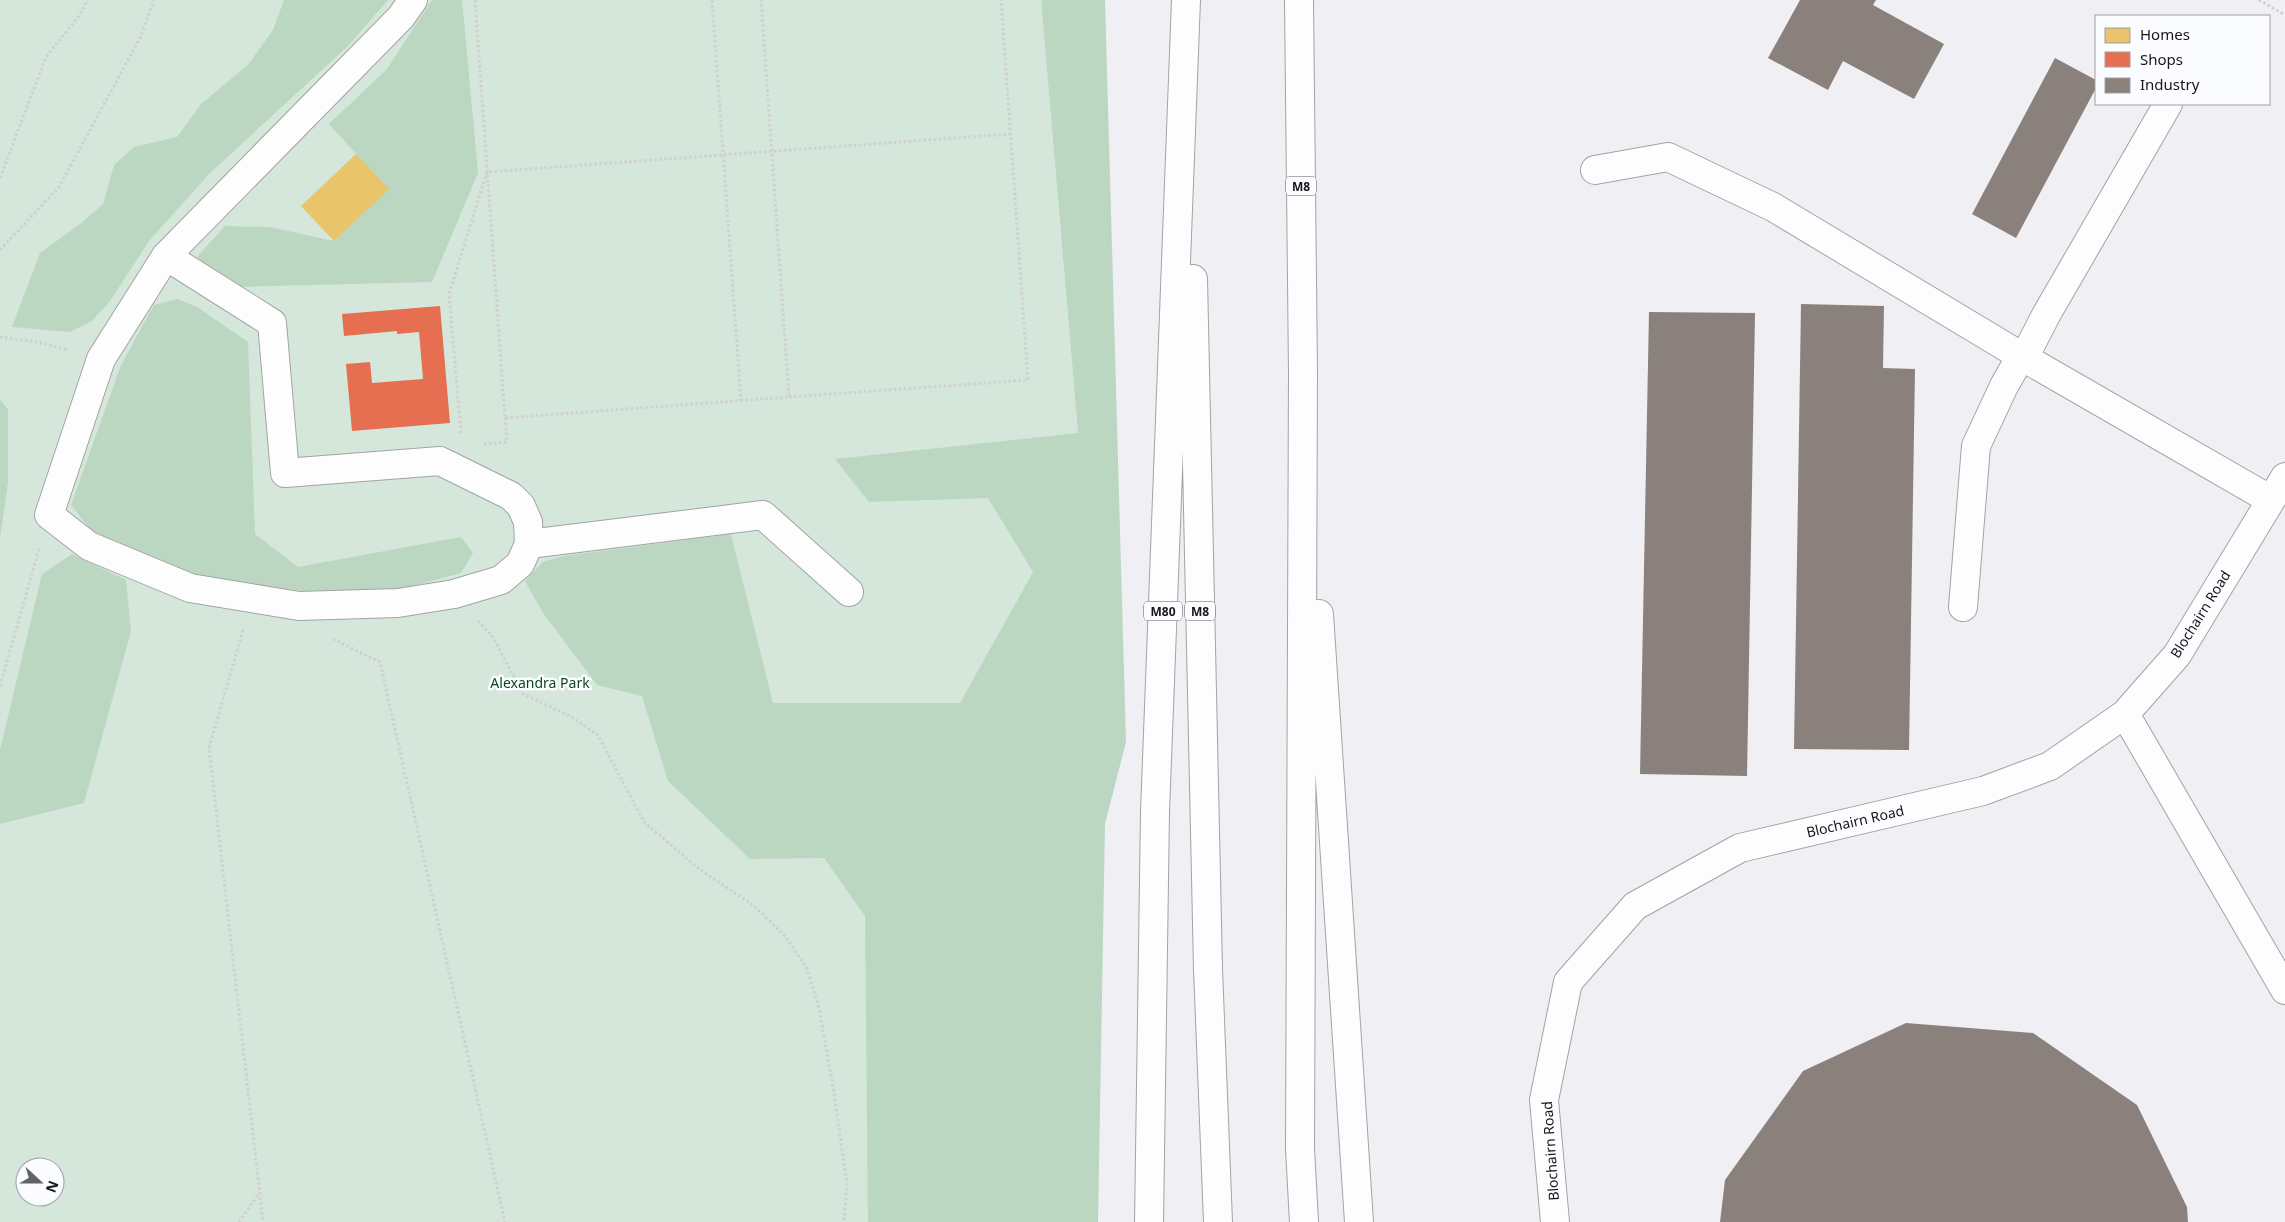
<svg xmlns="http://www.w3.org/2000/svg" width="2285" height="1222" font-family="'Noto Sans',sans-serif">
<rect width="100%" height="100%" fill="#efeff4"/>
<!-- green -->
<path fill="#d5e6da" fill-rule="evenodd" d="M0 0H1041L1078 434 1068 1222H0ZM25 1167H55V1197H25Z"/>
<!-- forest -->
<path fill="#bbd7c2" d="M284 0H388L348 46 209 174 149 241 110 301 92 321 70 332 12 327 40 253 80 224 103 204 114 165 134 147 177 137 201 104 248 65 273 30Z
M432 0H462L478 173 432 282 234 287 197 257 225 226 270 227 334 241 388 189 329 124 387 69Z
M1041 0H1105L1126 742 1105 824 1098 1222H868L865 916 824 858 750 859 668 781 642 696 597 685 543 613 525 581 543 562 564 556 731 534 773 703H960L1033 572 988 498 869 502 835 459 1078 433Z
M177 299 197 307 248 342 255 534 298 567 461 537 473 553 461 573 397 590 304 591 192 574 94 534 71 505 121 365 154 305Z
M0 400 8 409V482L0 539Z
M72 554 126 580 131 631 84 803 0 824V750L42 574Z"/>
<!-- homes -->
<path fill="#e9c46a" d="M356 154 389 189 334 241 301 206Z"/>
<!-- shops -->
<path fill="#e76f51" d="M440 306 450 423 352 431 346 364 370 362 372 383 423 379 419 332 397 334V331L344 336 342 314Z"/>
<!-- industry -->
<path fill="#8a817c" d="M1800 0H1876L1873 5 1944 44 1914 99 1843 61 1828 90 1768 58Z
M2055 58 2096 80V88L2016 238 1972 214Z
M1801 304 1884 306 1883 368 1915 369 1909 750 1794 749Z
M1649 312 1755 313 1747 776 1640 774Z
M1906 1023 2033 1033 2137 1105 2187 1207 2188 1222H1720L1725 1180 1803 1071Z"/>
<g fill="none" stroke-linecap="round" stroke-linejoin="round">
<defs>
<path id="minor" d="M1595 170 1668 157 1773 207 2021 356 2271 500
M166 256 272 323 285 473 440 461 511 496 521 506 528 522 529 544 520 564 501 580 454 594 398 603 299 606 190 588 89 546 49 515 101 359 166 256 401 17 413 0
M2024 358 2046 315 2168 104
M529 544 763 515 849 592
M1963 607 1976 446 2004 386 2021 356
M2125 714 2285 990
M1555 1222 1544 1100 1568 982 1635 906 1740 848 1983 791 2050 766 2125 714 2177 655 2285 477"/>
<path id="highway" d="M1299 0 1303 373 1300 1149 1304 1222
M1193 279 1208 969 1218 1222
M1319 614 1359 1222
M1149 1222 1155 812 1186 0"/>
</defs>
<!-- minor casing -->
<use href="#minor" stroke="#a3a3a6" stroke-width="30"/>
<!-- highway casing -->
<use href="#highway" stroke="#a3a3a6" stroke-width="30"/>
<!-- path -->
<path stroke="#d0d0d1" stroke-width="3" stroke-dasharray="2.5 2.5" stroke-linecap="butt" d="M475 0 505 418 789 397 761 0
M712 0 741 401
M2259 0 2285 15
M0 178 46 57 79 16 88 0
M0 250 59 187 140 38 154 0
M0 337 37 342 68 350
M789 397 1028 380 1001 0
M461 433 449 294 487 172 1010 134
M484 444 507 442 505 418
M478 621 493 637 523 694 570 716 598 735 644 822 699 869 753 905 786 937 807 969 819 1008 834 1093 847 1185 844 1222
M243 630 209 748 263 1222
M333 639 380 662 505 1222
M0 686 39 549
M239 1222 258 1195"/>
<!-- minor -->
<use href="#minor" stroke="#fdfdfd" stroke-width="28"/>
<!-- highway -->
<use href="#highway" stroke="#fdfdfd" stroke-width="28"/>
</g>
<g text-anchor="middle" dominant-baseline="central" stroke-width="5" stroke-linejoin="round" paint-order="stroke">
<!-- shield labels -->
<g fill="#fbfcff" stroke="#5b5c5f" stroke-width="1">
<rect x="1286" y="176.5" width="30" height="19" rx="4"/>
<rect x="1144" y="601.5" width="38" height="19" rx="4"/>
<rect x="1185" y="601.5" width="30" height="19" rx="4"/>
</g>
<g font-size="12" font-weight="bold" fill="#17171a">
<text x="1301" y="186">M8</text>
<text x="1163" y="611">M80</text>
<text x="1200" y="611">M8</text>
</g>
<!-- street labels -->
<g font-size="14" fill="#17171a" stroke="#fbfcff">
<text transform="translate(2200 614) rotate(-58)">Blochairn Road</text>
<text transform="translate(1855 821) rotate(-13)">Blochairn Road</text>
<text transform="translate(1550 1151) rotate(-94)">Blochairn Road</text>
</g>
<!-- park labels -->
<g font-size="14" fill="#0d471f" stroke="#fbfcff">
<text x="540" y="682">Alexandra Park</text>
</g>
</g>
<!-- legend -->
<rect x="2095" y="15" width="175" height="90" fill="#fbfcff" stroke="#a0a0a3"/>
<rect x="2105" y="28" width="25" height="15" fill="#e9c46a" stroke="#a0a0a3"/>
<text x="2140" y="40" font-size="15" fill="#17171a">Homes</text>
<rect x="2105" y="52" width="25" height="15" fill="#e76f51" stroke="#a0a0a3"/>
<text x="2140" y="65" font-size="15" fill="#17171a">Shops</text>
<rect x="2105" y="78" width="25" height="15" fill="#8a817c" stroke="#a0a0a3"/>
<text x="2140" y="90" font-size="15" fill="#17171a">Industry</text>
<!-- north arrow -->
<g transform="translate(40 1182) rotate(111)"><circle r="24" fill="#fbfcff" stroke="#a0a0a3"/>
<path d="M0-4L9 19L0 12L-9 19Z" fill="#636366"/>
<text y="-8" font-size="14" font-weight="bold" text-anchor="middle" fill="#17171a">N</text>
</g>
</svg>
